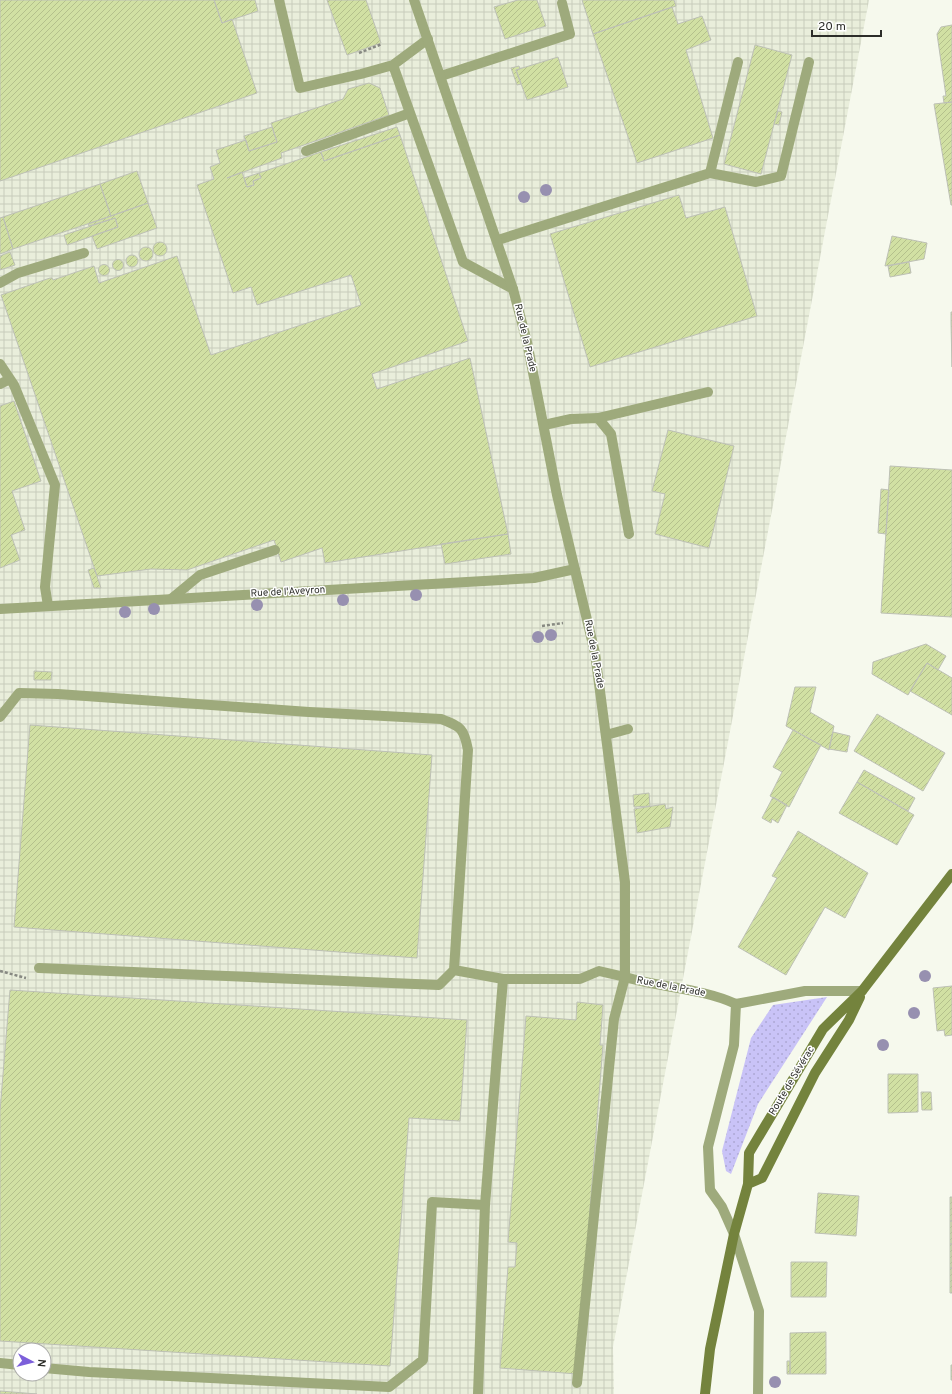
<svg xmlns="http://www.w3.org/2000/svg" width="952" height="1394" font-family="Overpass,sans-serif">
<defs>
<pattern id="industrial-grid" width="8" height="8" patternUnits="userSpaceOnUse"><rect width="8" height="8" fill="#e9eedb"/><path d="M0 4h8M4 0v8" fill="none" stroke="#c8ccbc"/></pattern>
<pattern id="grass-dots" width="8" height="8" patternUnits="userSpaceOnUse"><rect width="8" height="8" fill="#c9c3f7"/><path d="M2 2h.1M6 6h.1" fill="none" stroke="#ada8d4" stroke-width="1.8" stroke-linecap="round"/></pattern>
<pattern id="building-hatch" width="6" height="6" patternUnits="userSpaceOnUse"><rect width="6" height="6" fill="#d1e0a3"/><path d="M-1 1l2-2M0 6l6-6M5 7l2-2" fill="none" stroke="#b4c08c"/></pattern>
</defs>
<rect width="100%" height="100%" fill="#f6f9ed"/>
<!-- industrial -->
<path fill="url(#industrial-grid)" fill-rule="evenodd" d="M0 0H869L613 1347 614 1394H0ZM20 1350H44V1374H20Z"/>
<!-- grass -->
<path fill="url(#grass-dots)" d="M827 997 758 1104 731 1174 726 1171 722 1151 751 1038 773 1005Z"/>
<!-- building -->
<path fill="url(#building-hatch)" stroke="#bdc0b5" d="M0 0H214L222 23 232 19 257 93 0 181Z
M214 0H255L258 11 222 23Z
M327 0H366L381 43 347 55Z
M518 0H537L546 26 505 39 494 7Z
M582 0H674L676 6 593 34Z
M672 7 678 24 702 16 711 40 686 50 713 138 637 163 593 34Z
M952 25V102L944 103 943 96H946L937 34 941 27Z
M755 45 792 55 761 174 724 164Z
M558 57 568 87 527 100 516 70Z
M519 66 520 69 516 70 521 84 517 85 511 68Z
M369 83 380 88 389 115 281 153 282 158 227 178 242 172 247 187 254 185 253 181 261 178 259 173 321 152 324 161 400 135 468 341 372 374 377 389 470 358 508 534 325 563 322 548 281 562 274 540 187 570 151 569 97 576 1 295 50 278H52L53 280 94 266 99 283 177 256 211 355 361 305 351 275 257 305 251 287 233 293 197 185 214 179 210 167 220 163 216 150 246 140 249 151 277 142 271 123 343 99 348 89Z
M952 102V205H951L934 104Z
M778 111 782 112 779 125 774 124Z
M272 127 277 142 249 151 244 136Z
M397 127 400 135 324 161 321 152Z
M137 171 148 203 111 216 100 184Z
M259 173 261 178 253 181 254 185 247 187 244 178Z
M100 184 111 216 13 249 3 217Z
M679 195 686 218 725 207 757 316 590 367 550 234Z
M148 203 157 228 97 249 92 236 118 227 115 218 89 226 88 224Z
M3 217 13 249 0 254V218Z
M115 218 118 227 67 245 64 235Z
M892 236 927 243 924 259 885 266Z
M153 249a7 7 0 1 1 14 0a7 7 0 1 1-14 0Z
M139 254a7 7 0 1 1 14 0a7 7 0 1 1-14 0Z
M10 252 15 265 0 270V256Z
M126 261a6 6 0 1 1 12 0a6 6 0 1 1-12 0Z
M112.5 265a5.5 5.5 0 1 1 11 0a5.5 5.5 0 1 1-11 0Z
M909 262 911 273 890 277 888 266Z
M98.5 270a5.5 5.5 0 1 1 11 0a5.5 5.5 0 1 1-11 0Z
M951 312H952V367L951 323Z
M14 401 41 481 12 491 25 530 11 535 20 560 0 568V406Z
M668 430 734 446 709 548 655 534 665 494 652 491Z
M890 466 952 470V617L881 613Z
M881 489 889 490 886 534 878 533Z
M508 534 511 554 445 564 441 544Z
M94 568 97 576 101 588H94L88 570Z
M926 644 946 656 938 670 927 663 908 695 872 674 873 662Z
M927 663 952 678V715L910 691Z
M34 671 52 672 51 680H34Z
M795 687H816L810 712 834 726 829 750 786 726Z
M877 714 945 753 923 791 854 751Z
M30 725 432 755 417 958 14 927Z
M793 730 821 745 789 807 770 796 782 772 773 767Z
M833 732 850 736 847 752 829 749Z
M864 770 915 798 908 811 857 782Z
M857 782 914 815 897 845 839 813Z
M649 793 650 806 634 807 633 795Z
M773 797 787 805 778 823 772 819 771 823 762 818Z
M665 804 666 809 673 807 670 827 637 833 634 809Z
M798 831 868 873 845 918 825 907 786 975 738 947 777 878 772 876Z
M952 986V1035L945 1036 944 1030 937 1031 933 988Z
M10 990 467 1020 460 1121 409 1118 390 1366 0 1341V1111Z
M577 1002 603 1005 600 1045H603L577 1374 500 1368 508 1267H515L517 1243 508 1242 526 1016 576 1020Z
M888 1074H918V1112L888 1113Z
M921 1092H931L932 1110H922Z
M818 1193 859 1196 856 1236 815 1233Z
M950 1197H952V1221H950Z
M950 1221H952V1244H950Z
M950 1244H952V1268H950Z
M791 1262H827L826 1297H791Z
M950 1268H952V1293H950Z
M826 1332V1374H790V1333Z
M787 1361H790V1374H787Z
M951 1365H952V1380H951Z
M0 1391 37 1394H0Z"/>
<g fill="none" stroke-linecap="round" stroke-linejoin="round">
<!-- path -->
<path stroke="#878982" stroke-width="2.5" stroke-dasharray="3 2" stroke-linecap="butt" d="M359 53 382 44
M542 626 563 623
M0 971 26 978"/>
<!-- service -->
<path stroke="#9eaa7c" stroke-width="10" d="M279 0 300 88 361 74 393 65 428 39
M393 65 463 262 513 289
M441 76 570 34 562 3
M306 151 410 113
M710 173 738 62
M498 240 710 173 756 182 781 176 809 62
M0 283 18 273 84 253
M0 364 14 385 55 485 45 587 48 606
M0 384 10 379
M598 418 708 392
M544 425 571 419 598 418 611 434 629 534
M171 599 200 575 275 550
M0 717 19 693 58 694 309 712 441 719C461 727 464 728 468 750L454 970 503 979
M606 735 628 729
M39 968 439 985 454 970
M0 1363 20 1365
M44 1368 89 1372 389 1387 423 1360 432 1202 485 1205
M478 1394 485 1205 503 979H580L599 971 625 977 614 1019 577 1383"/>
<!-- minor -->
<path stroke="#9eaa7c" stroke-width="10" d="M414 0 513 289 527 342 557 495 595 653 625 882V977C662 988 701 988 736 1004L734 1045 708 1147 710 1190 722 1207 734 1234 759 1311 758 1394
M0 609 534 578 575 569
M736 1004 805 991H862"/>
<!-- secondary -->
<path stroke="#74833d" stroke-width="10" d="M748 1184 762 1178 815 1073 849 1020 860 997
M705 1394 710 1349 734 1234 748 1184 749 1153 823 1029 862 991 952 874"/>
</g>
<!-- trees -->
<g fill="#9790b0">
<circle cx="546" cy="190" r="6"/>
<circle cx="524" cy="197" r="6"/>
<circle cx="416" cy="595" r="6"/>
<circle cx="343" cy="600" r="6"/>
<circle cx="257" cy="605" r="6"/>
<circle cx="154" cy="609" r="6"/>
<circle cx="125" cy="612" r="6"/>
<circle cx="551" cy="635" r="6"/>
<circle cx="538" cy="637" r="6"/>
<circle cx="925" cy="976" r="6"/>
<circle cx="914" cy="1013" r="6"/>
<circle cx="883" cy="1045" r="6"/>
<circle cx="775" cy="1382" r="6"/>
</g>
<g text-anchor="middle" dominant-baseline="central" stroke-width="3" stroke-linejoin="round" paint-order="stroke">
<!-- street labels -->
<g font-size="10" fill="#2c2d29" stroke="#fff">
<text transform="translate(525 338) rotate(77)">Rue de la Prade</text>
<text transform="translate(288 592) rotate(-3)">Rue de l'Aveyron</text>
<text transform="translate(594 654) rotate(79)">Rue de la Prade</text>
<text transform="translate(671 987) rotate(11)">Rue de la Prade</text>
<text transform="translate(792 1081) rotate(-59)">Route de Sévérac</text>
</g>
</g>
<!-- north arrow -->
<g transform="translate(32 1362) rotate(97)"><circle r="19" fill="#ffffff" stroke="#ababa9"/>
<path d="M0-3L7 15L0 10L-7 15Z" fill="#7c5fda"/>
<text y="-6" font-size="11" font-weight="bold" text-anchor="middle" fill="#2c2d29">N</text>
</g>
<!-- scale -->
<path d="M812 30v6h69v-6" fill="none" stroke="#2c2d29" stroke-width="2"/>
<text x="818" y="30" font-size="12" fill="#2c2d29" stroke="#ffffff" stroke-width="3" paint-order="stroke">20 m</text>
</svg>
